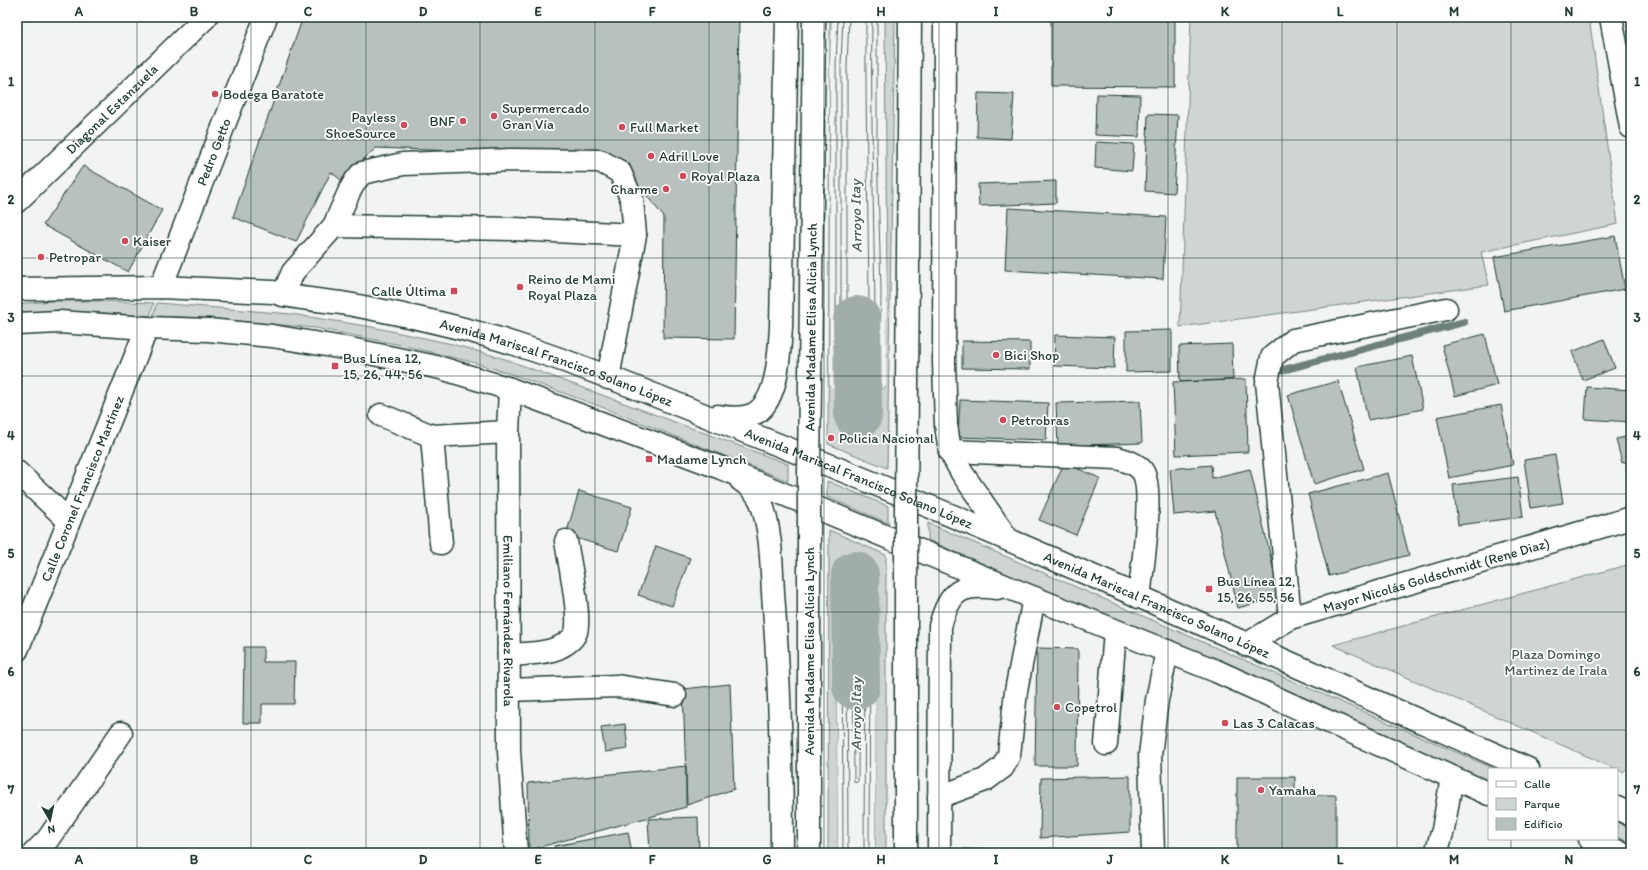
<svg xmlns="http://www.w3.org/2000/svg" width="1648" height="870" font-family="Itim,sans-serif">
<rect width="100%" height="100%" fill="#f2f3f3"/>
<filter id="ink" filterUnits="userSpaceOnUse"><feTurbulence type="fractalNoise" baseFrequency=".025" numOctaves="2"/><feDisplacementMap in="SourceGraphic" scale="8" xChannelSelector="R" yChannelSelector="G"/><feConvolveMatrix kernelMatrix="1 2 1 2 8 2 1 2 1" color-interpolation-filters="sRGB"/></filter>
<g filter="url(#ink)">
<!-- green -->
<path fill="#ced5d3" stroke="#768984" d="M830 17H832L830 149 831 387 885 388 887 298 885 17H895L887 468 828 444Z
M1191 17H1589L1618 224 1481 252 1489 285 1180 327Z
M52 301H105L154 303 150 316 105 313 17 315V304Z
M157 303 291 314 372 327 452 344 505 359 788 464V481L599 406 511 374 472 362 401 345 315 328 206 318 153 316Z
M827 481 888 506V523L827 497Z
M928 523 1007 557 1495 769H1489V782L928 540Z
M829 530 886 555V853H875L876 623 836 611 838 853H828Z
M1631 564V765L1623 772 1333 645Z
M1617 822 1631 828V843L1617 837Z"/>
<!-- pier -->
<path fill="#f2f3f3" d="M832 17H883V147L887 290 886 386 884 388H832L830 386V65Z
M837 612 876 625 875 853H838L836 614Z"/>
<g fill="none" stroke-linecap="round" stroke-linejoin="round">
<!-- shore -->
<path stroke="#536a63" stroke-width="1" d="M838 17 836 65V380L838 382H878L880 380 881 290 877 147V17
M843 17 841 65V375L842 377H873L875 375C876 256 870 136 872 17
M849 17 847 65V369L848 371H867L869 369C870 252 865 134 866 17
M855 635 859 638 858 781 856 783 854 781 853 637Z
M843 853 842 622 844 620 868 628 870 630 869 853
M848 853 847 629 849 627 865 633 864 853"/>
<!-- stream -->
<path stroke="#6d807b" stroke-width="8" d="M1279 371 1464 322"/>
<!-- river -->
<path stroke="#a1adaa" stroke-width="48" d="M857 320 858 415
M855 575 856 686"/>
</g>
<!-- building -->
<path fill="#b7c1bd" stroke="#1f3d34" d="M303 17H739L734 339 663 338 664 217 615 157 376 148 341 180 331 172 296 242 233 217Z
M1051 17H1175V87L1051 86Z
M978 93 1014 94 1011 139 977 137Z
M1096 94 1140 95 1139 137 1095 135Z
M1148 114 1178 115 1174 193 1145 191Z
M1096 142 1134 144 1132 171 1095 168Z
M83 166 162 210 128 272 43 225Z
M1056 181V203L979 206 978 184Z
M1008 208 1166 217 1163 279 1005 270Z
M1615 236 1625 289 1504 311 1494 257Z
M1172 330V371L1126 372V331Z
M1485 334 1497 385 1455 396 1442 345Z
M1055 335 1115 337 1114 368 1054 366Z
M1604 339 1615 368 1583 380 1572 352Z
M962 341 1030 342V369L962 368Z
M1232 344 1233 380 1180 382 1179 346Z
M1412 356 1423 409 1368 420 1357 367Z
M1246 379 1248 452 1176 455 1173 382Z
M1338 381 1364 469 1314 484 1288 395Z
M1587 387 1631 390V422L1585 419Z
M960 400 1048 403 1046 440 958 437Z
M1140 401 1142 443 1058 446 1056 403Z
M1501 405 1513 465 1449 478 1437 417Z
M1631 436V460L1622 463 1616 439Z
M1555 455 1563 503 1531 508 1524 460Z
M1064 463 1100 478 1076 535 1039 520Z
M1211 465 1212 478 1250 469 1280 597 1238 608 1215 511 1174 515 1170 469Z
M1631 466V487L1626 468Z
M1388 473 1409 555 1329 576 1308 494Z
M1518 477 1523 517 1458 525 1453 485Z
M579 491 632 507 618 551 566 535Z
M656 546 690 558 672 606 638 595Z
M244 647H263V662H295L294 704H262V723H243Z
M1037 648 1078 649 1077 766H1035Z
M730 684 734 789 687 805 683 689Z
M625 724 628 749 605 752 601 727Z
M686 766V807L529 850 528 783Z
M1130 776V832L1040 838 1041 778Z
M1237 777H1295V795H1336V853H1237Z
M698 817 699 853H650L648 819Z
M628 832 632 853H556L554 846Z
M963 849 1039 852V853H964Z"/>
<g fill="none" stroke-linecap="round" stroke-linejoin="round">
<defs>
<g id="minor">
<path d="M1611 17 1631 127"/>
<path id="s1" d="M17 201 206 17"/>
<path d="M334 226 514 229 635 235"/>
<path id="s2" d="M161 287 266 17"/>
<path d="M283 295 293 272 334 226 350 190 356 180 362 173 403 164 512 160 600 161 620 172 632 200 635 235 608 378"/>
<path id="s3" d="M510 389 508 432 509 751 516 853"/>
<path d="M381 415 432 436 508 432"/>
<path d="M432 436 441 543"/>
<path d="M950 451 1117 458C1125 460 1138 464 1143 472 1154 492 1142 572 1139 597"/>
<path d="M17 472 69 521"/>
<path d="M1290 618 1267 382 1272 357 1293 340 1446 309"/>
<path id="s4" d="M1246 645 1290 618 1631 518"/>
<path id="s5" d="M17 650 147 328"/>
<path d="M509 655C523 654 538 654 552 650 560 648 573 641 576 632 581 615 569 561 566 541"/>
<path d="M509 690 617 686 675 695"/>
<path d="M1106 744 1115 631"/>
<path d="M939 797 985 780 1003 767 1009 755 1016 691 1034 598"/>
<path d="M34 853 48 839 121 733"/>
<path d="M1153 853 1150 755 1157 700 1167 651"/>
<path d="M1436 853 1443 830 1452 777"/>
</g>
<g id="highway">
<path d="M945 17 944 362 946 425 950 451 962 473 1007 538"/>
<path id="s6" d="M17 289 161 287 273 292C299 300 327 300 353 305 411 316 468 328 524 347 601 372 676 404 751 434 1014 537 1270 655 1528 769"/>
<path d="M17 324 59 322 147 328 208 330 272 336 350 349 441 368 510 389 721 468 1012 589 1216 671 1489 794"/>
<path d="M718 416C729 418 741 419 752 415 779 403 779 352 781 327L787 17"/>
<path d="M741 480C750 486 757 492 761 502 773 535 771 573 774 607 780 689 782 771 782 853"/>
<path d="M1617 808 1631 815"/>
<path d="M1590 839 1621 853"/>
<path d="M939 853 940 626C950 591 960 583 997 588"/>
</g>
</defs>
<!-- minor casing -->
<use href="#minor" stroke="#1f3d34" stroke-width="25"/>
<!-- highway casing -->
<use href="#highway" stroke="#1f3d34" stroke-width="25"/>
<!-- minor -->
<use href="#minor" stroke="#fff" stroke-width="22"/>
<!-- highway -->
<use href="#highway" stroke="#fff" stroke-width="22"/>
<defs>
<g id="highway-bridge">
<path id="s7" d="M809 853V473L814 17"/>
<path d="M906 853V507L910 17"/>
</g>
</defs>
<!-- highway-bridge casing -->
<use href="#highway-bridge" stroke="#1f3d34" stroke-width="25" stroke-linecap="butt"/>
<!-- highway-bridge -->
<use href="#highway-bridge" stroke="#fff" stroke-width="22"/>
</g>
</g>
<!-- grid -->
<path fill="none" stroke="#1f3d34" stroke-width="1" stroke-opacity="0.55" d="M137 17V853M251 17V853M366 17V853M480 17V853M595 17V853M709 17V853M824 17V853M939 17V853M1053 17V853M1168 17V853M1282 17V853M1397 17V853M1511 17V769M17 140H1631M17 258H1631M17 376H1631M17 494H1631M17 612H1631M17 730H1631M1511 839V853"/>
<!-- markers -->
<g fill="#d1495b" stroke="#fff" stroke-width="1.5">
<circle cx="215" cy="94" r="4"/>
<circle cx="494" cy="116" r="4"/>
<circle cx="463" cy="121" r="4"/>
<circle cx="404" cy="125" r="4"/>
<circle cx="622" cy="127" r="4"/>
<circle cx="651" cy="156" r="4"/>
<circle cx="683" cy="176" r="4"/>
<circle cx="666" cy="189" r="4"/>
<circle cx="125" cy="241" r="4"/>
<circle cx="41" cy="257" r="4"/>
<circle cx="520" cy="287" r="4"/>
<rect x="450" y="287" width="8" height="8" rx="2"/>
<circle cx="996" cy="355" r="4"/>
<rect x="331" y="362" width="8" height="8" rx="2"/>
<circle cx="1003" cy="420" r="4"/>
<circle cx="831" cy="438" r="4"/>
<rect x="645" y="455" width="8" height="8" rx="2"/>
<rect x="1205" y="585" width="8" height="8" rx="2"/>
<circle cx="1057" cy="707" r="4"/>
<circle cx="1225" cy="723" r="4"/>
<circle cx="1261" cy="790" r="4"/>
</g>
<g text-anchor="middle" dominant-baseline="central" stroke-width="3.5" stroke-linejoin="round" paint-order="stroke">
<!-- poi labels -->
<g font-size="14" fill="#1f3d34" stroke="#fff" text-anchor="start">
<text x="223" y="94">Bodega Baratote</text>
<text x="502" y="108">Supermercado<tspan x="502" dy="16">Gran Vía</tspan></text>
<text x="396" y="117" text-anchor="end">Payless<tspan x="396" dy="16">ShoeSource</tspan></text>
<text x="455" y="121" text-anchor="end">BNF</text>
<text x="630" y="127">Full Market</text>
<text x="659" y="156">Adril Love</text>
<text x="691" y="176">Royal Plaza</text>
<text x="658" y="189" text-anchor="end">Charme</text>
<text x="133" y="241">Kaiser</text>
<text x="49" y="257">Petropar</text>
<text x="528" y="279">Reino de Mami<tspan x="528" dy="16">Royal Plaza</tspan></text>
<text x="446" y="291" text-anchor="end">Calle Última</text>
<text x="1004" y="355">Bici Shop</text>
<text x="343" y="358">Bus Línea 12,<tspan x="343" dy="16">15, 26, 44, 56</tspan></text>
<text x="1011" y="420">Petrobras</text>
<text x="839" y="438">Policia Nacional</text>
<text x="657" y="459">Madame Lynch</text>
<text x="1217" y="581">Bus Línea 12,<tspan x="1217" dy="16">15, 26, 55, 56</tspan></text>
<text x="1065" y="707">Copetrol</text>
<text x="1233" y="723">Las 3 Calacas</text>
<text x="1269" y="790">Yamaha</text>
</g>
<!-- street labels -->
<g font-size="14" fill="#1f3d34" stroke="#fff">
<text stroke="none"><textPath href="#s1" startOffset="132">Diagonal Estanzuela</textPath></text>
<text stroke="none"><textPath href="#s2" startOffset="145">Pedro Getto</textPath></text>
<text stroke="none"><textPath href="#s7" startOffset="526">Avenida Madame Elisa Alicia Lynch</textPath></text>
<text stroke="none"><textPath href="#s6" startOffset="549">Avenida Mariscal Francisco Solano López</textPath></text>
<text stroke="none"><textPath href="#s6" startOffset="873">Avenida Mariscal Francisco Solano López</textPath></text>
<text stroke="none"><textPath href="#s5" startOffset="174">Calle Coronel Francisco Martínez</textPath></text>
<text stroke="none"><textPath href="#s4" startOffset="204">Mayor Nicolás Goldschmidt (Rene Diaz)</textPath></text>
<text stroke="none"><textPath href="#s6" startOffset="1197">Avenida Mariscal Francisco Solano López</textPath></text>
<text stroke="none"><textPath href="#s3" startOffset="232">Emiliano Fernández Rivarola</textPath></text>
<text transform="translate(809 651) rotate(-90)">Avenida Madame Elisa Alicia Lynch</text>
</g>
<!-- park labels -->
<g font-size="14" fill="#425b54" stroke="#fff">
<text x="1556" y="654">Plaza Domingo<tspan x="1556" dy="16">Martinez de Irala</tspan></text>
</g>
<!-- water labels -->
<g font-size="15" font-style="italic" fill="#465f57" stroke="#fff">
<text transform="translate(856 216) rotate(-91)">Arroyo Itay</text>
<text transform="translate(856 714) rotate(-90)">Arroyo Itay</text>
</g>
</g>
<!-- margin -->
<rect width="1648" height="870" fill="none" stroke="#fff" stroke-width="44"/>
<!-- legend -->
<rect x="1488" y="768" width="130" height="72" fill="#ffffff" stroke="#a5b1ae"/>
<rect x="1496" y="781" width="20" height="6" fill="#ffffff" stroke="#a5b1ae"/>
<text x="1524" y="788" font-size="12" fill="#1f3d34">Calle</text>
<rect x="1496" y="798" width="20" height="12" fill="#ced5d3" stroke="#a5b1ae"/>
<text x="1524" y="808" font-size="12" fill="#1f3d34">Parque</text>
<rect x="1496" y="818" width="20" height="12" fill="#b7c1bd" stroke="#a5b1ae"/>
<text x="1524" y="828" font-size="12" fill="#1f3d34">Edificio</text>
<!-- north arrow -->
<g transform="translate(50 820) rotate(171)" stroke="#ffffff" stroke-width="3" paint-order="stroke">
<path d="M0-3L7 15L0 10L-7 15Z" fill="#1f3d34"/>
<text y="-6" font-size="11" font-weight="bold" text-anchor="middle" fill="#1f3d34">N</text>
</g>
<rect x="22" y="22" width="1604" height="826" fill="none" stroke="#1f3d34" stroke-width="1.5"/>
<g font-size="13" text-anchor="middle" font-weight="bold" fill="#1f3d34">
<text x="79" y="16">A</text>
<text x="194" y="16">B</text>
<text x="308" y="16">C</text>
<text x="423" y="16">D</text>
<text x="538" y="16">E</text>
<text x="652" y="16">F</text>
<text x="767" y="16">G</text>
<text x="881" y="16">H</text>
<text x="996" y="16">I</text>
<text x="1110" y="16">J</text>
<text x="1225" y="16">K</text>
<text x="1340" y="16">L</text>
<text x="1454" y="16">M</text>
<text x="1569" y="16">N</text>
<text x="11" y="86">1</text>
<text x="1637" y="86">1</text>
<text x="11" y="204">2</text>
<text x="1637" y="204">2</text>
<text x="11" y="322">3</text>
<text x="1637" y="322">3</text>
<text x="11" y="440">4</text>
<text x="1637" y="440">4</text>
<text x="11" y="558">5</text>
<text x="1637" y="558">5</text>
<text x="11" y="676">6</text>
<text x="1637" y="676">6</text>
<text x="11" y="794">7</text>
<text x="1637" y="794">7</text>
<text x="79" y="864">A</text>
<text x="194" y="864">B</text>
<text x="308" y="864">C</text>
<text x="423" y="864">D</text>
<text x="538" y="864">E</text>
<text x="652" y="864">F</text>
<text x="767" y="864">G</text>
<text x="881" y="864">H</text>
<text x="996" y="864">I</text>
<text x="1110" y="864">J</text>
<text x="1225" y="864">K</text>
<text x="1340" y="864">L</text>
<text x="1454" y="864">M</text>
<text x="1569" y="864">N</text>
</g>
</svg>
